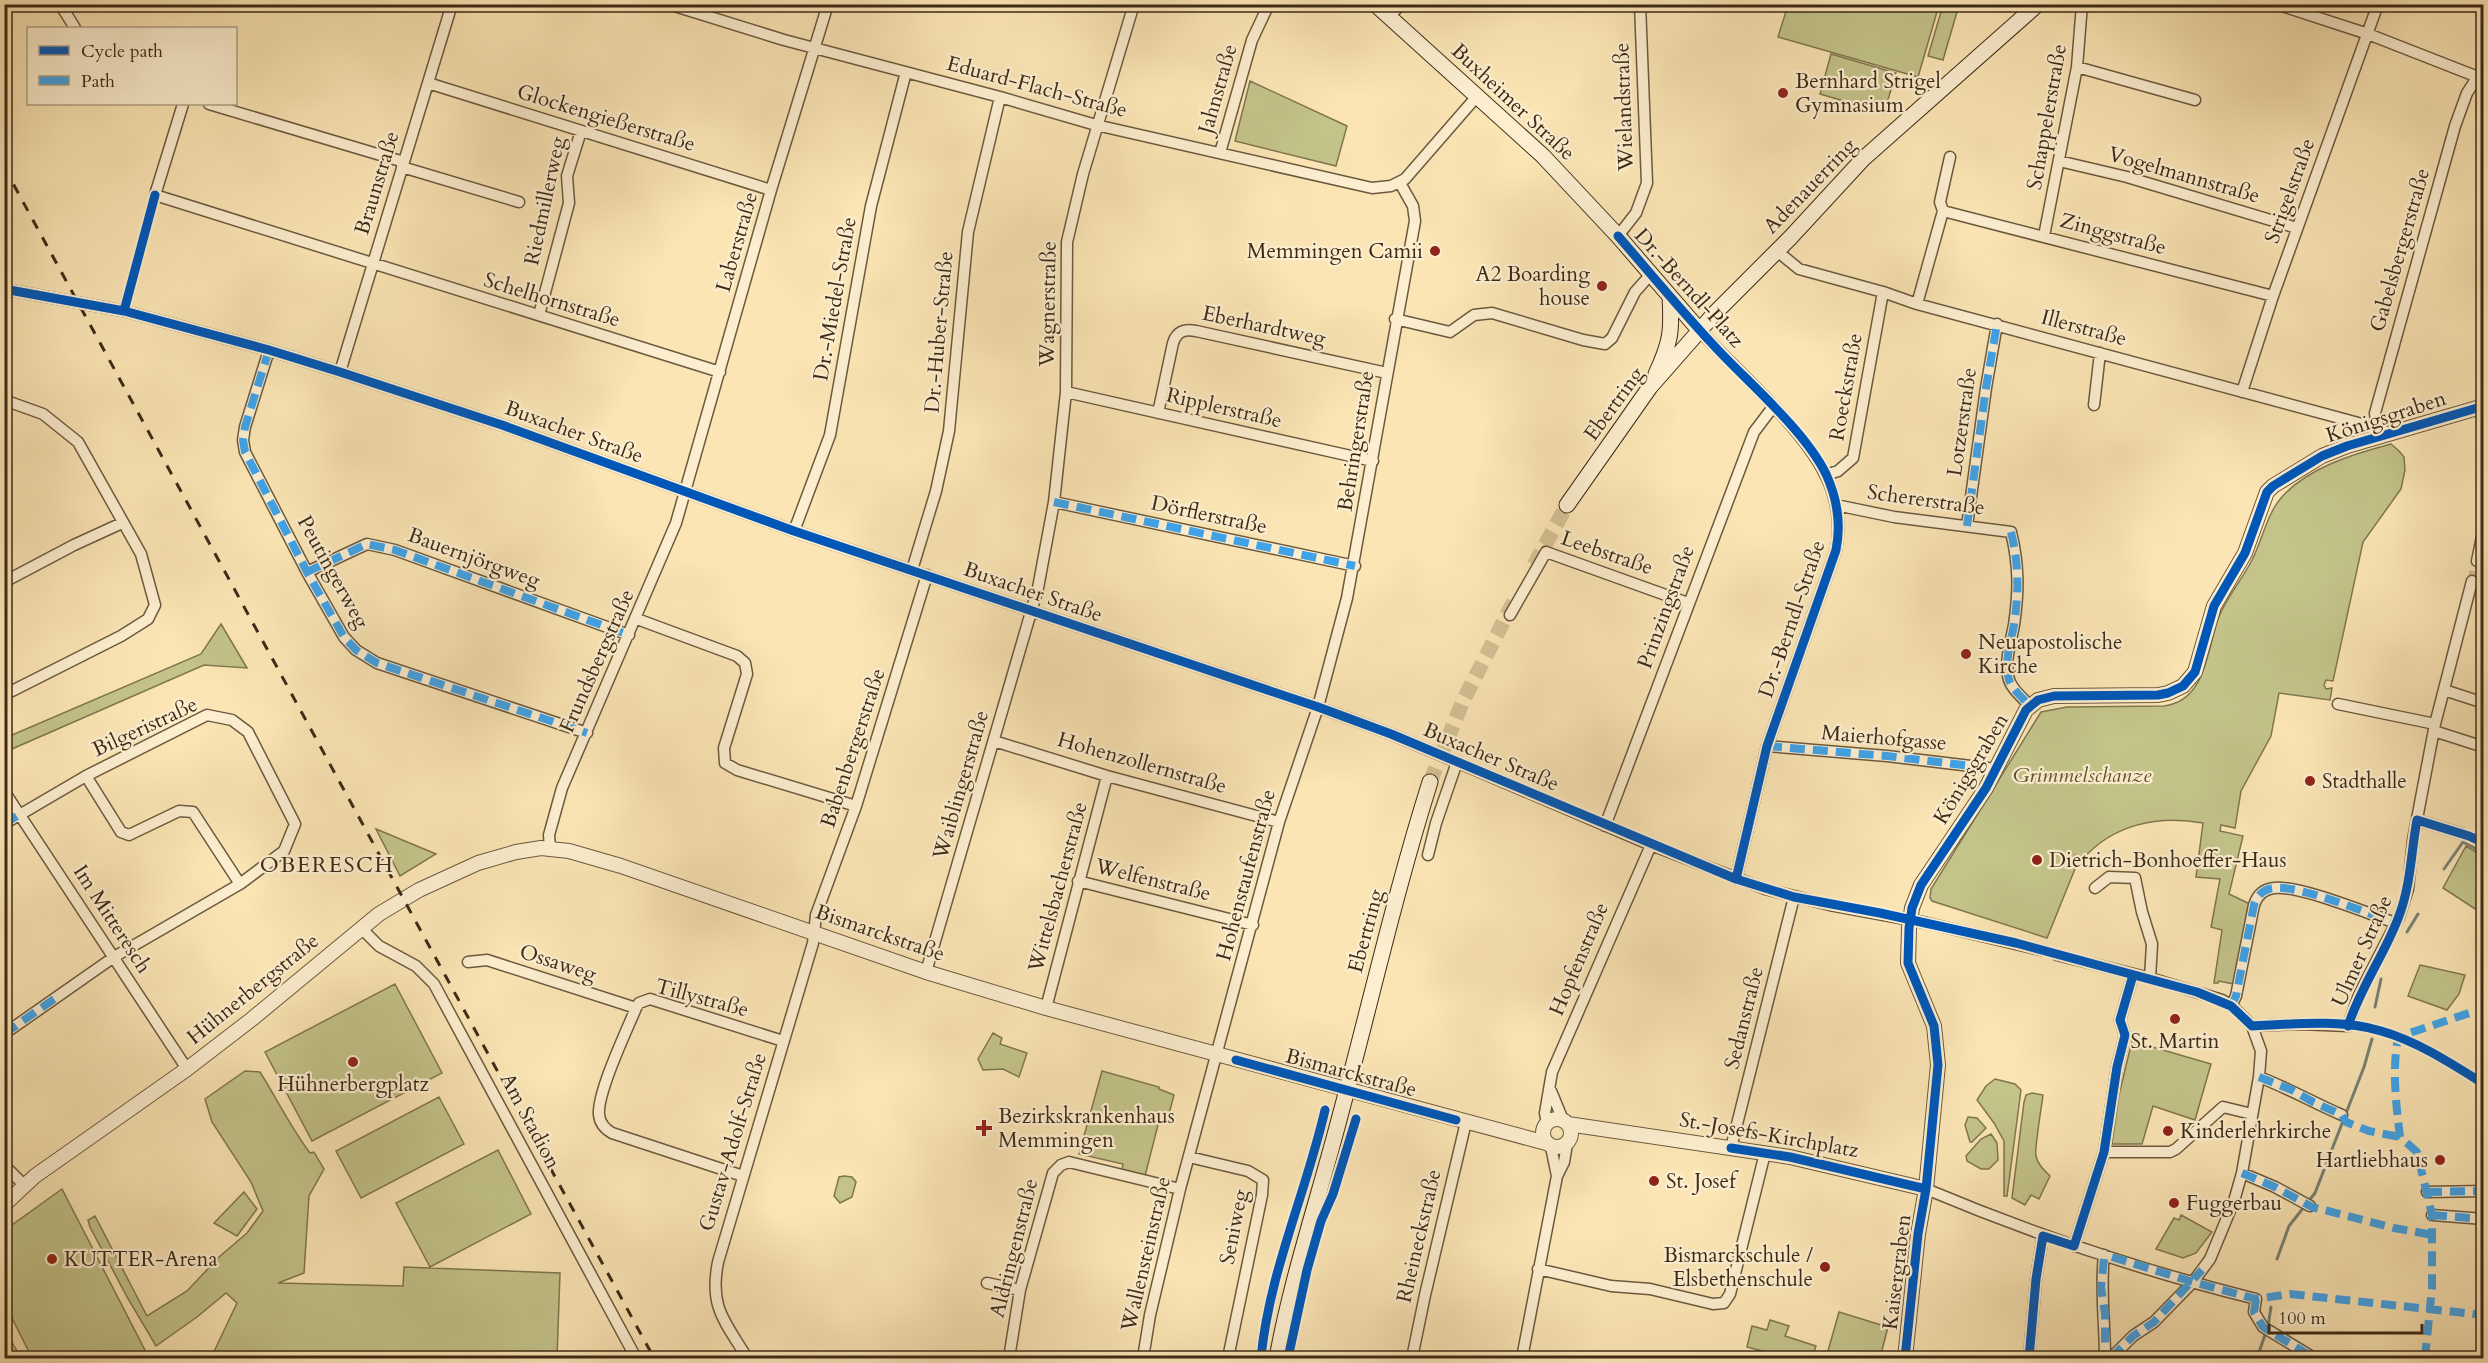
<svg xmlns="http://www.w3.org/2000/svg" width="2488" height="1363" font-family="Cardo,serif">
<rect width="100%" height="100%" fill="#fbe5b5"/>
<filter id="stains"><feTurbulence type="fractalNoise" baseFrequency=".00333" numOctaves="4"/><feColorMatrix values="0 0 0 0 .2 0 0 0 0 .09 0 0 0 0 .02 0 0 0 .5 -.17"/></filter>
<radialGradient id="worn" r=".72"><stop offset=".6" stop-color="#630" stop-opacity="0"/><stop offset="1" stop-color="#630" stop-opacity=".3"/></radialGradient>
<!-- green -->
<path fill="#c3c38a" stroke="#807650" stroke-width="1.5" d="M1788 5V4L1939 5 1918 77 1778 37Z
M1943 5H1959L1943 60 1928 56Z
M1831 54 1896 73 1884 113 1820 94Z
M1250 81 1347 126 1336 166 1235 141Z
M2391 444 2399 451 2404 457 2405 470 2401 489 2363 542 2333 681 2326 680 2324 685 2326 689 2332 688 2330 700 2279 693 2271 736 2241 791 2235 828 2221 825 2220 831 2243 836 2229 894 2250 904 2234 984 2219 981 2218 983H2214L2222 930 2211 927 2220 879 2196 877 2203 823C2158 815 2112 824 2081 861L2075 855 2072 859 2077 864 2047 938 1932 901 1930 898 1931 889 2041 712 2067 707 2164 706C2206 701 2207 650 2218 619 2226 598 2242 580 2252 560 2262 541 2267 514 2281 498 2307 468 2353 454 2391 444Z
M221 624 247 668 204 665 5 752V738L201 654Z
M376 829 436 854 400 876Z
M2466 846 2483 856V914L2443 888Z
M2420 965 2465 975 2459 994 2447 1010 2408 996Z
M395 984 442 1073 312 1141 265 1052Z
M993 1033 1002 1038 1000 1044 1027 1053 1019 1077 1003 1069 983 1070 978 1059Z
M2132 1041 2211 1064 2195 1120 2153 1106 2142 1144H2112L2119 1095Z
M245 1071 260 1072C277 1099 291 1128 310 1153L314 1152 324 1169 309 1196 304 1273 278 1283 403 1286 404 1267 560 1273 557 1358H211L237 1303 226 1293 197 1317 156 1346 127 1297 90 1227 88 1220 95 1216 147 1316 187 1291 219 1257 247 1233 263 1211 251 1182 212 1122 205 1099Z
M1102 1071 1159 1087V1089L1174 1095 1169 1114 1161 1113 1144 1180 1121 1174 1123 1164 1079 1154Z
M1995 1079 2015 1084 2021 1090 2007 1196H2004V1141L1994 1123 1977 1100 1986 1086Z
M2032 1093 2043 1095C2042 1104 2034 1151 2036 1156 2038 1165 2044 1170 2050 1176L2039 1199 2031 1195 2025 1205 2012 1198 2024 1102 2026 1095Z
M439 1097 464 1144 361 1198 336 1151Z
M1968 1117 1977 1118 1986 1128 1972 1142H1970L1965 1125Z
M1991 1134 1997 1143 1998 1160 1989 1169H1981L1967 1161 1966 1156 1981 1139Z
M498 1150 531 1214 430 1267 396 1203Z
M844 1176 852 1177 856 1182 852 1197 840 1203 834 1196 839 1177Z
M62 1189 149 1358H32L5 1304V1230Z
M244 1192 257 1209 237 1236 214 1223Z
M2181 1215 2212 1232 2196 1253 2183 1258 2156 1249 2174 1218 2179 1220Z
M1839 1312 1888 1327 1880 1358H1826Z
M1770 1320 1789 1326 1785 1336 1816 1346 1812 1358H1789L1747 1347 1752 1326 1767 1330Z
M5 1330 21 1358H5Z"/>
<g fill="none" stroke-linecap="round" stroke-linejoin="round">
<!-- stream -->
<path stroke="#788375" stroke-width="3" d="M2463 842 2484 853
M2444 869 2463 842 2484 831
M2407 932 2418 914
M2375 1007 2381 979
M2277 1259 2289 1226 2315 1193 2364 1067 2372 1039
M2268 1326 2271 1307
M2257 1358 2266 1332"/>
<!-- minor-tunnel -->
<path stroke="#d5c095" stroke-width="10" stroke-dasharray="10 5" stroke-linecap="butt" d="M2472 581 2477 561
M2041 950 2057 955"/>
<!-- secondary-tunnel -->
<path stroke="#d5c095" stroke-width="15" stroke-dasharray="15 8" stroke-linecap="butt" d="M1534 565 1567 505
M1430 782 1463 701 1515 599"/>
<defs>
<path id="minor" d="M60 4 75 28
M668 4 784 40 1000 97 1096 125 1372 188 1391 186 1405 179 1478 95
M2276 4 2368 34 2483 79
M1389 17 1401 4
M2077 67 2195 100
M428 83 771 190
M183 104 155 195 720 372
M209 104 404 162
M1220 153 1252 40 1269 4
M2059 161 2127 177 2297 228
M402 167 519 202
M1943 211 2273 296
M1618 236 1636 213 1647 183 1640 4
M2044 236 2077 67 2082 4
M1777 251 1799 269 1883 292 1917 304 2362 424 2386 434
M4 289 124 311 269 350 340 372 502 425 794 531 1318 707 1391 734 1651 845 1765 889 1830 905 1927 923 2041 950
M1917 304 1943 211 1940 202 1950 157
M539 315 569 203 567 176 581 131
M1395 319 1450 332 1474 315 1492 313 1583 340 1605 344 1612 338 1635 292 1651 274
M1700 331C1737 371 1801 426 1825 474 1837 497 1841 525 1836 550L1767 746 1736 879
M269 350 245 427 243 440 245 452 307 572 344 637 356 650 377 663 587 733
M340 372 452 4
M1066 392 1373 461
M2242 392 2273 296 2378 4
M4 400 43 414 78 442 141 554 155 605 148 619 121 636 4 695
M2094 405 2100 353
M1158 413 1173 343C1177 331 1184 329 1196 331L1387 373
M2384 432 2376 421 2375 413 2455 126 2467 93 2484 67
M1826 475 1838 471 1853 458 1883 292
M1054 502 1355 566
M1836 505 1894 517 2011 532C2019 565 2019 591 2014 625 2011 641 2005 659 2008 676 2010 688 2022 697 2030 706
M1967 526 1986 388 1997 324
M794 531 830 435 871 206 906 72
M2477 561 2484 527
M912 570 936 491 949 431 968 232 1000 97
M307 572 367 544 395 550 629 635
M4 582 74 545 122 523
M1510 615 1546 552 1688 603
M637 619 737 656 745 663 747 674 724 748 725 763 737 770 856 806
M2444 690 2484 703
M2338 704 2435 724
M2434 731 2484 747
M994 741 1107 776 1279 822
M1767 746 1887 756 1996 769
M86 776 121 832 129 835 179 811 193 812 240 884
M4 791 187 1069
M2417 820 2463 834
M4 824 86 776 207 715 232 720 248 732 295 824 284 851 240 884 114 957 4 1034
M1605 826 1754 432 1773 407
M550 848 549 835 562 788 676 523 771 190 828 4
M1428 855 1436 823 1457 762
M1078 881 1253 925
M2095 888 2109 877 2135 878 2142 912 2152 944 2150 978
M361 928 379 946 416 966 434 984 636 1358
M2057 955 2150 978 2222 1000 2234 1008 2252 1026 2261 1051 2259 1077 2242 1173 2234 1201 2210 1259 2193 1282 2154 1322 2133 1336 2111 1358
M468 962 487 960 636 1008
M926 972 1038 588 1054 502 1066 392 1067 242 1083 174 1134 4
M2231 1006 2236 996 2254 905C2257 896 2263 889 2274 888 2300 885 2369 914 2396 923
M1046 1008 1107 776
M2252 1026 2300 1024 2348 1026 2359 995 2399 917 2408 889 2413 840 2435 724 2472 581
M2259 1077C2288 1088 2314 1103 2342 1115
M1551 1091 1563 1120
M1547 1123 1545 1113 1552 1072 1651 845
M1551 1147 1557 1176
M1731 1148 1794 897
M2104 1152H2170L2176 1149 2223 1107 2252 1114
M1189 1157 1248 1171 1263 1180 1262 1195 1228 1358
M4 1165 25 1186
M2242 1173 2275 1187 2310 1206
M743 1176 612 1133C605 1129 600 1124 599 1115 597 1093 626 1032 636 1008L639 1003 650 999 783 1041
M1926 1189C2033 1234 2143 1271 2256 1299L2254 1312 2263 1327 2314 1358
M2427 1192 2484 1191
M2432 1215 2484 1219
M2074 1246 2104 1152 2117 1067 2125 1035 2120 1020 2133 975
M2104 1255C2100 1289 2105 1324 2105 1358
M1538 1269 1611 1286 1650 1289 1713 1304 1724 1303 1730 1294 1765 1153
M987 1283 1020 1290
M747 1358C725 1321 709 1308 718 1262L813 943 816 915 856 806 927 575
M1009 1358 1020 1290 1053 1173 1061 1165 1069 1162 1180 1189
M1143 1358 1150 1315 1180 1189 1279 822 1318 707 1347 598 1415 221 1413 206 1400 183
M1412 1358 1425 1295 1466 1122
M1522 1358 1557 1176 1564 1162 1567 1144
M2029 1358 2036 1279 2043 1236"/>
<path id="tertiary" d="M1543 1133a14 14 0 1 1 28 0a14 14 0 1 1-28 0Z
M1568 1124 1790 1157 1926 1189
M4 1205 35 1176 187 1069 252 1019 379 914 419 890 478 863 516 852 541 848 569 851 621 866 926 972 1046 1008 1546 1143
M1905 1358 1918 1234 1926 1189 1938 1065 1934 1026 1908 963 1909 928 1912 908 1921 885 1986 788 2026 710 2038 700 2054 696 2158 695 2168 693 2183 686 2195 672 2214 606 2245 553 2267 492 2273 486 2322 456 2347 446 2484 406"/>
<path id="secondary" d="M1375 4 1543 156 1618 236 1700 331
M1656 374C1671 342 1672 331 1670 296
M1567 505 1650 387 1715 313 1790 238 1863 159 2038 4
M1277 1358C1292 1276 1319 1197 1340 1116 1370 1005 1395 893 1430 782"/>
</defs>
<!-- minor casing -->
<use href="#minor" stroke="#6c593e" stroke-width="13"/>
<!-- tertiary casing -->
<use href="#tertiary" stroke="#6c593e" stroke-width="16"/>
<!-- secondary casing -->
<use href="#secondary" stroke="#3d2a16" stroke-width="17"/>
<!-- minor -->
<use href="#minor" stroke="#fceecf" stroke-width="10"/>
<!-- tertiary -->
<use href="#tertiary" stroke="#fceecf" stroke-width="14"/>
<!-- secondary -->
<use href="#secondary" stroke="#fceecf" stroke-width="15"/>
<!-- rail -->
<path stroke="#3d2a16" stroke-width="3" stroke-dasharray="10 10" stroke-linecap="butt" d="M4 167 654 1358"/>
<!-- quiet -->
<path stroke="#3fa3ea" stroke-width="8" stroke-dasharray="15 8" stroke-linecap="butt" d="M269 350 245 427 243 440 245 452 307 572 344 637 356 650 377 663 587 733
M1054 502 1355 566
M1967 526 1986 388 1997 324
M2011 532C2019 565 2019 591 2014 625 2011 641 2005 659 2008 676 2010 688 2022 697 2030 706
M307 572 367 544 395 550 629 635
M1767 746 1887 756 1996 769
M4 824 20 814
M2231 1006 2236 996 2254 905C2257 896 2263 889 2274 888 2300 885 2369 914 2396 923
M4 1034 57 997
M2259 1077 2292 1090 2313 1102 2342 1115 2346 1122 2369 1131 2400 1137
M2242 1173 2275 1187 2312 1207 2394 1228 2433 1235
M2427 1192 2484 1191
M2432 1215 2484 1219
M2112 1257 2193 1282 2256 1299 2290 1294 2484 1315
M2104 1259 2101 1287 2105 1314V1358
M2256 1299 2254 1312 2263 1327 2314 1358
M2111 1358 2133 1336 2154 1322 2202 1270
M2425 1358 2432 1288V1215L2417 1152 2400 1137C2396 1103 2392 1071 2398 1037L2484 1008"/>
<defs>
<path id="cycleway" d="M1618 236C1651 274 1683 313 1718 350 1751 385 1805 431 1826 474 1837 498 1841 525 1836 550L1767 746 1736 879
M4 289 124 311 269 350 340 372 502 425 794 531 1318 707 1391 734 1736 879 1794 897 1880 913 2016 943 2197 992 2231 1006 2252 1026C2294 1024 2341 1019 2381 1031 2417 1041 2452 1064 2484 1084
M124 311 155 195
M2348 1026C2361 986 2385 954 2399 916 2411 884 2411 852 2417 820L2469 836 2484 843
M1236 1060 1456 1120
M1731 1148 1790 1157 1926 1189
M1261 1358C1269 1273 1306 1193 1325 1110
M1288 1358 1307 1270 1321 1221 1333 1194 1356 1119
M1905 1358 1918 1234 1926 1189 1938 1065 1934 1026 1908 963 1909 928 1912 908 1921 885 1986 788 2026 710 2038 700 2054 696 2158 695 2168 693 2183 686 2195 672 2214 606 2245 553 2267 492 2273 486 2322 456 2347 446 2484 406
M2029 1358 2036 1279 2043 1236 2074 1246 2104 1152 2117 1067 2125 1035 2120 1020 2133 975"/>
</defs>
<!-- cycleway casing -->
<use href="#cycleway" stroke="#fceecf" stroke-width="13"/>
<!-- cycleway -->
<use href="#cycleway" stroke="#0057b8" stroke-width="9"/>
</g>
<!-- markers -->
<g fill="#8f2418" stroke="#fceecf" stroke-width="2">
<circle cx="1783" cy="93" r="6"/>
<circle cx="1435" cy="251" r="6"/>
<circle cx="1602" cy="286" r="6"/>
<circle cx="1966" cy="654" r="6"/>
<circle cx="2310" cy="781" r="6"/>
<circle cx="2037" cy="860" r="6"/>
<circle cx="2175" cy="1019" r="6"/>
<circle cx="353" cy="1062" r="6"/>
<path d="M981 1119h6v6h6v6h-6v6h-6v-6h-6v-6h6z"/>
<circle cx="2168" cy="1131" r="6"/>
<circle cx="2440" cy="1160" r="6"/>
<circle cx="1654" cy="1181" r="6"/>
<circle cx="2174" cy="1203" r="6"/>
<circle cx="52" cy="1259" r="6"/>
<circle cx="1825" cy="1267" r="6"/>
</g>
<g text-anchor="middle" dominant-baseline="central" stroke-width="4.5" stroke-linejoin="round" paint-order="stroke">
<!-- poi labels -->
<g font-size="21" fill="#3d2a16" stroke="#fceecf" text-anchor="start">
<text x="1795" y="81">Bernhard Strigel<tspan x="1795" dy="24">Gymnasium</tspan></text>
<text x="1423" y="251" text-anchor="end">Memmingen Camii</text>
<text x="1590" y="274" text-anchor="end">A2 Boarding<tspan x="1590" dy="24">house</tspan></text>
<text x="1978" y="642">Neuapostolische<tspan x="1978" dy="24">Kirche</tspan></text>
<text x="2322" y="781">Stadthalle</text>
<text x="2049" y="860">Dietrich-Bonhoeffer-Haus</text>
<text x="2175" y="1041" text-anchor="middle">St. Martin</text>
<text x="353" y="1084" text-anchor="middle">Hühnerbergplatz</text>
<text x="998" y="1116">Bezirkskrankenhaus<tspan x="998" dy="24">Memmingen</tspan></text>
<text x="2180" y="1131">Kinderlehrkirche</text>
<text x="2428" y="1160" text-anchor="end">Hartliebhaus</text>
<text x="1666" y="1181">St. Josef</text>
<text x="2186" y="1203">Fuggerbau</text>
<text x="1813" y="1255" text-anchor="end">Bismarckschule /<tspan x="1813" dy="24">Elsbethenschule</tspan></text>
<text x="64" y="1259">KUTTER-Arena</text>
</g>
<!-- street labels -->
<g font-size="21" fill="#3d2a16" stroke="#fceecf">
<text transform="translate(1037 87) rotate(15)">Eduard-Flach-Straße</text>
<text transform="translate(1218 89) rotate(-74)">Jahnstraße</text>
<text transform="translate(1513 102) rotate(43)">Buxheimer Straße</text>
<text transform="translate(1624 107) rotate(-92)">Wielandstraße</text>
<text transform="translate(2047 117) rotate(-80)">Schappelerstraße</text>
<text transform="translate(606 118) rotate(17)">Glockengießerstraße</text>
<text transform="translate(2184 175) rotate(16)">Vogelmannstraße</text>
<text transform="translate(377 183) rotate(-73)">Braunstraße</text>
<text transform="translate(1810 186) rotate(-46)">Adenauerring</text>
<text transform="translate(2290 191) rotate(-70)">Strigelstraße</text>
<text transform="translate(545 201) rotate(-78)">Riedmillerweg</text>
<text transform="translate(2113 234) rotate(15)">Zinggstraße</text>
<text transform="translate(737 242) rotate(-74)">Laberstraße</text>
<text transform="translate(2400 250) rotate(-74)">Gabelsbergerstraße</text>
<text transform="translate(1689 288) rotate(48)">Dr.-Berndl-Platz</text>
<text transform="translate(835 299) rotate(-80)">Dr.-Miedel-Straße</text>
<text transform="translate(552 300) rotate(17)">Schelhornstraße</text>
<text transform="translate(1048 304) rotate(-89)">Wagnerstraße</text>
<text transform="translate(1264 326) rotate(12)">Eberhardtweg</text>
<text transform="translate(2084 328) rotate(15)">Illerstraße</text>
<text transform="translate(939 332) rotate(-85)">Dr.-Huber-Straße</text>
<text transform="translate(1846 387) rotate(-80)">Roeckstraße</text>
<text transform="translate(1614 404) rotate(-54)">Ebertring</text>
<text transform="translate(1224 408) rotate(13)">Ripplerstraße</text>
<text transform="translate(2386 417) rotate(-18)">Königsgraben</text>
<text transform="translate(1962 422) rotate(-82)">Lotzerstraße</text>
<text transform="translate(574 432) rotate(20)">Buxacher Straße</text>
<text transform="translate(1356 441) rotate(-81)">Behringerstraße</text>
<text transform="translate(1926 500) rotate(8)">Schererstraße</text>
<text transform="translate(1209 515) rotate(12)">Dörflerstraße</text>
<text transform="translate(1607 553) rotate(19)">Leebstraße</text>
<text transform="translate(474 558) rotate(20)">Bauernjörgweg</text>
<text transform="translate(333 572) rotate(61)">Peutingerweg</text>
<text transform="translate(1033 592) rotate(19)">Buxacher Straße</text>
<text transform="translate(1666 607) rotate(-70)">Prinzingstraße</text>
<text transform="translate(1792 619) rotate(-71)">Dr.-Berndl-Straße</text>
<text transform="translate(597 661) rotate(-66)">Frundsbergstraße</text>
<text transform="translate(145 727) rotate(-25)">Bilgeristraße</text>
<text transform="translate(1884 738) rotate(5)">Maierhofgasse</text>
<text transform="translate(853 748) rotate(-72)">Babenbergerstraße</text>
<text transform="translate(1491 757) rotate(23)">Buxacher Straße</text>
<text transform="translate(1142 763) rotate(16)">Hohenzollernstraße</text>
<text transform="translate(1971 769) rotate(-59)">Königsgraben</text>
<text transform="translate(961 785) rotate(-74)">Waiblingerstraße</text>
<text transform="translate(1246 875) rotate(-75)">Hohenstaufenstraße</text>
<text transform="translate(1153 880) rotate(14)">Welfenstraße</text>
<text transform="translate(1058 887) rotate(-75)">Wittelsbacherstraße</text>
<text transform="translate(112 919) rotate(57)">Im Mitteresch</text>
<text transform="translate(1366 931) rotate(-75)">Ebertring</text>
<text transform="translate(880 933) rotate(19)">Bismarckstraße</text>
<text transform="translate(2362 951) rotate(-66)">Ulmer Straße</text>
<text transform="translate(1579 959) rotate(-67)">Hopfenstraße</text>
<text transform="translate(558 963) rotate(18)">Ossaweg</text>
<text transform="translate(253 989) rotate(-39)">Hühnerbergstraße</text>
<text transform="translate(702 998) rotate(15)">Tillystraße</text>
<text transform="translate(1744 1018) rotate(-76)">Sedanstraße</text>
<text transform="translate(1351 1073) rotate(15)">Bismarckstraße</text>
<text transform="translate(530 1121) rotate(62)">Am Stadion</text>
<text transform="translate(1769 1135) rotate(10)">St.-Josefs-Kirchplatz</text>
<text transform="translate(733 1142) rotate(-73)">Gustav-Adolf-Straße</text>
<text transform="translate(1234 1227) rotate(-79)">Seniweg</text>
<text transform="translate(1419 1236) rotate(-77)">Rheineckstraße</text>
<text transform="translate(1014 1248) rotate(-76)">Aldringenstraße</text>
<text transform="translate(1146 1254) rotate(-77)">Wallensteinstraße</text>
<text transform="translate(1897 1272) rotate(-83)">Kaisergraben</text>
</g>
<!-- park labels -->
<g font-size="21" font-style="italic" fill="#5e5033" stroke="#fceecf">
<text x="2082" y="775">Grimmelschanze</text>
</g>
<!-- neighbourhood labels -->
<g font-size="22" letter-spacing="1.5" fill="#3d2a16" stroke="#fceecf">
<text x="327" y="865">OBERESCH</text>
</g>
</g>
<!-- margin -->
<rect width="2488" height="1363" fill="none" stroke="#fbe5b5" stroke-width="24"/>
<rect x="6" y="6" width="2476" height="1351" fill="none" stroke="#3d2a16" stroke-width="3"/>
<rect x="12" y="12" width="2464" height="1339" fill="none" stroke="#3d2a16" stroke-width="1.5"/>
<!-- legend -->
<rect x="27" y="27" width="210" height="78" fill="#fceecf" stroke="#b0a085" stroke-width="1.5"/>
<rect x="39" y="46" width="30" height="9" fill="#0057b8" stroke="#b0a085" stroke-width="1.5"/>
<text x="81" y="57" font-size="18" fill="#3d2a16">Cycle path</text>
<rect x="39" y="76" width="30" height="9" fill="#3fa3ea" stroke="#b0a085" stroke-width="1.5"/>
<text x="81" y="87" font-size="18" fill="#3d2a16">Path</text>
<!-- scale -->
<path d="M2269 1324v9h153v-9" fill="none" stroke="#3d2a16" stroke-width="3"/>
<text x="2278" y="1324" font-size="18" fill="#3d2a16" stroke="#fceecf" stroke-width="4.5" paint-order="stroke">100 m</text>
<rect width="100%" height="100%" filter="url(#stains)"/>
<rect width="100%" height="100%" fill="url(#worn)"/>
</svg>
